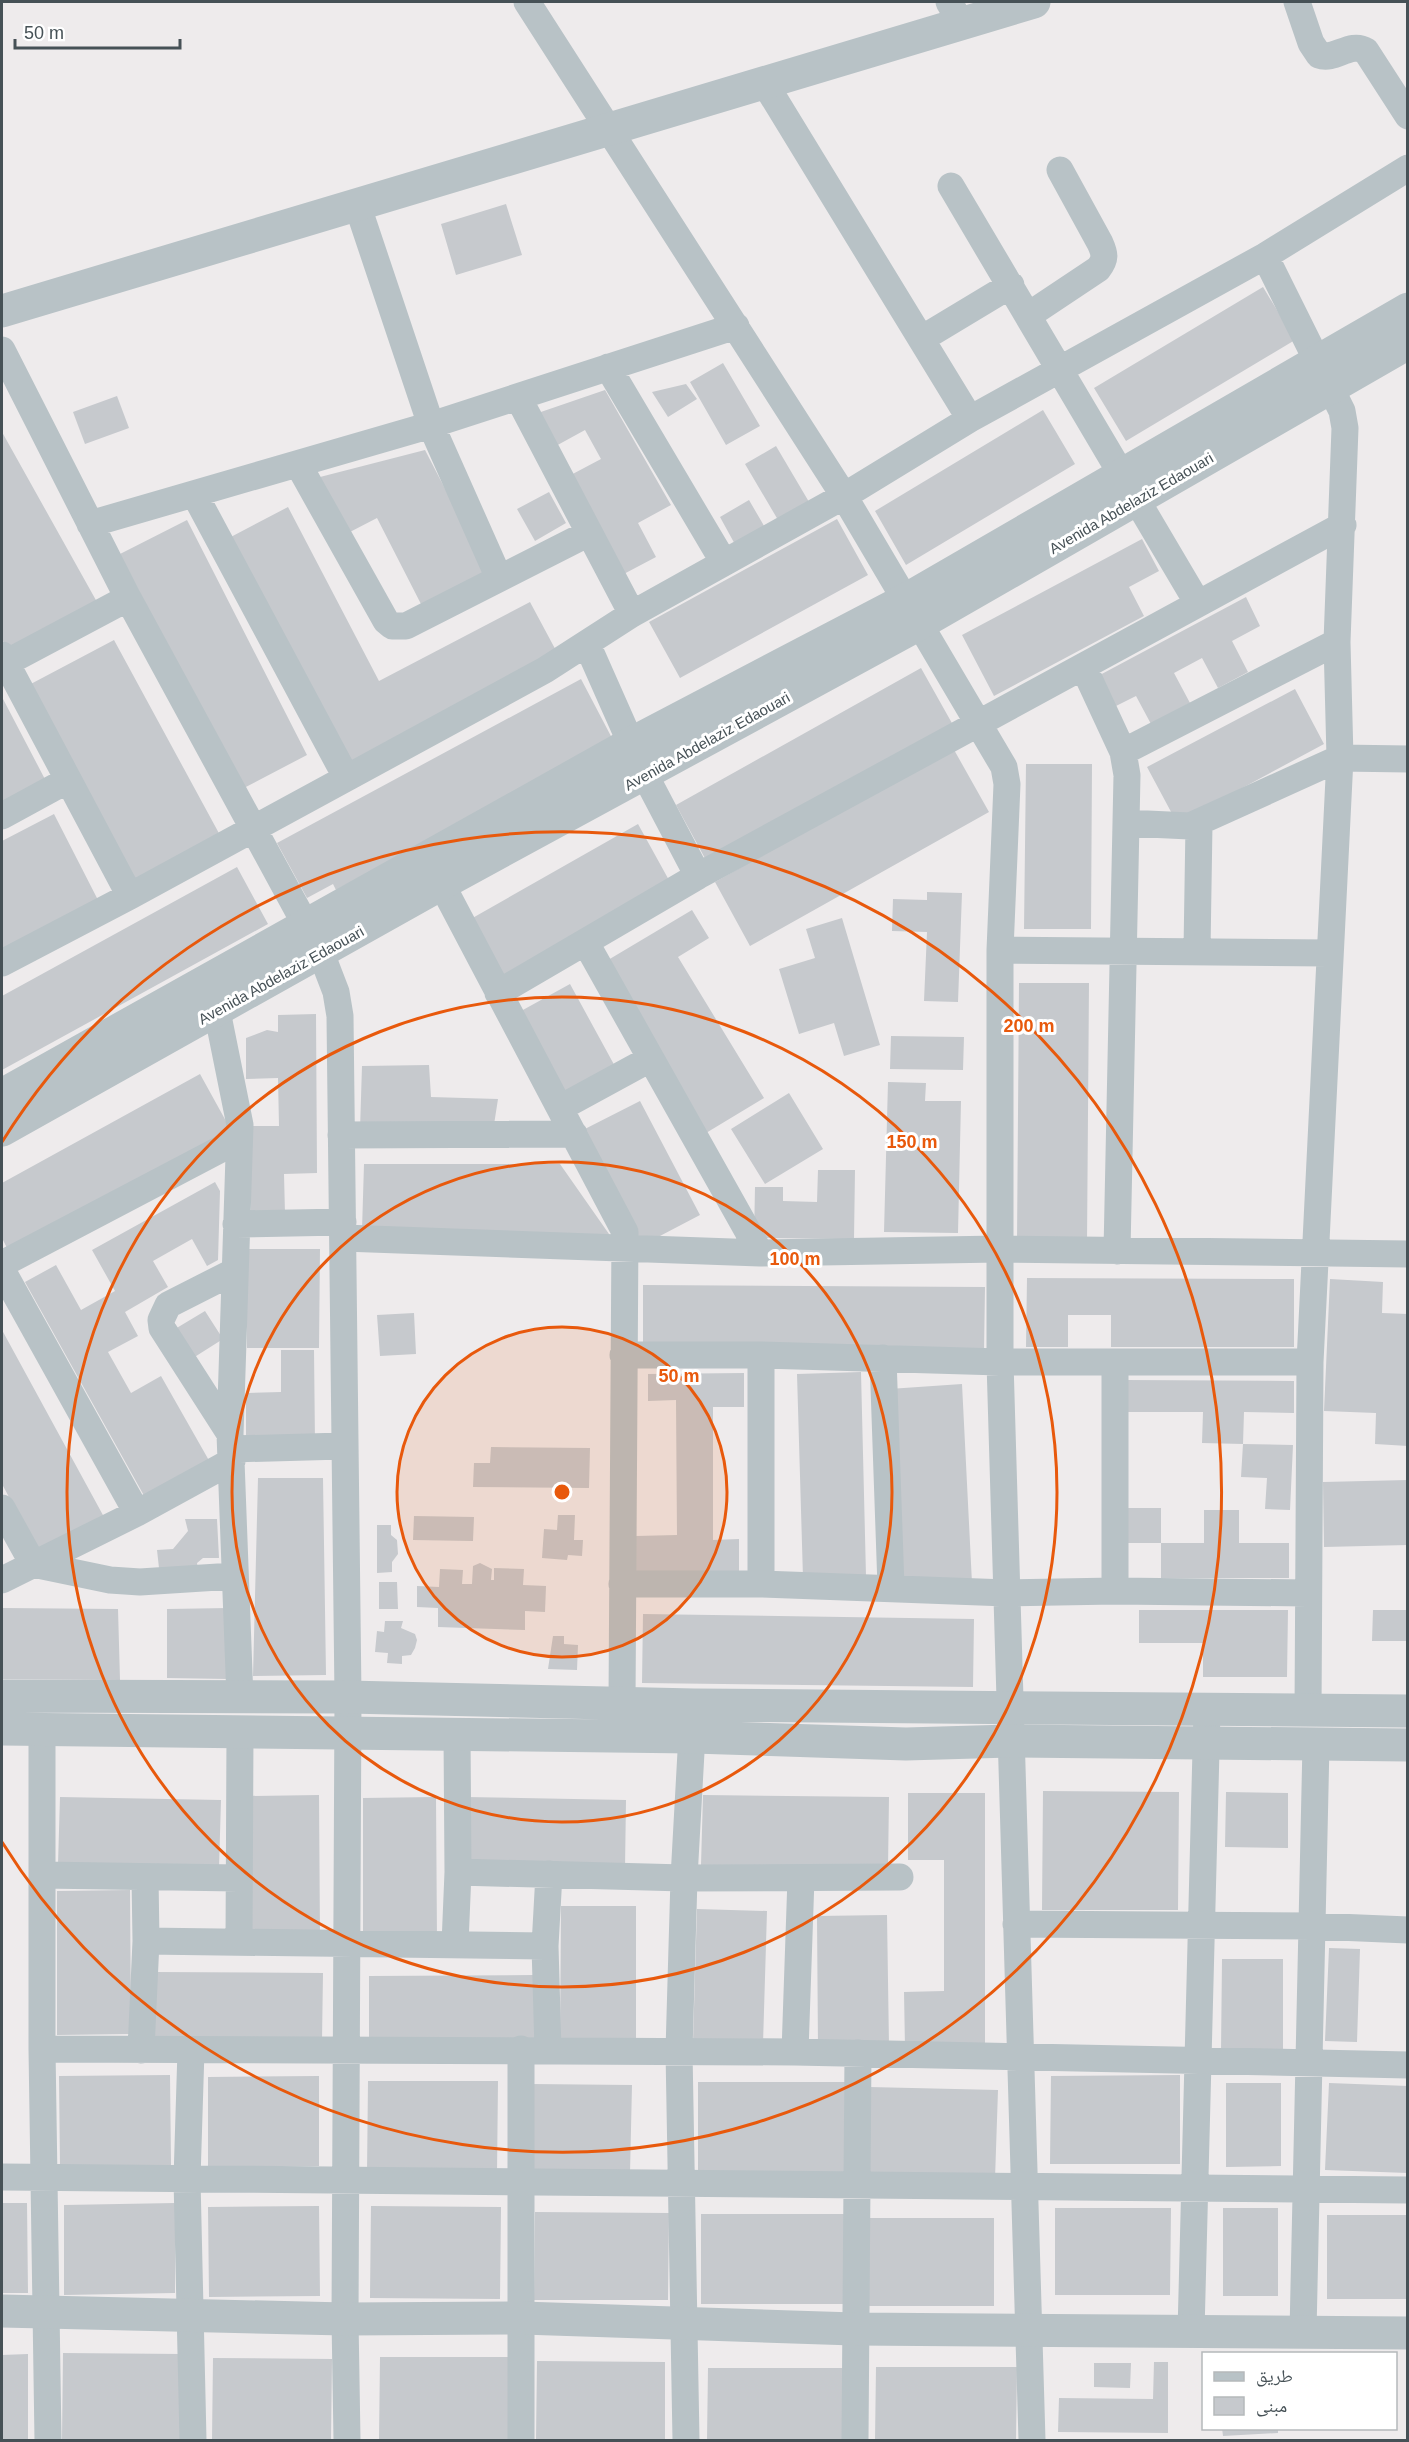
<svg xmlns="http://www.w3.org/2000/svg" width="1409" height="2442" font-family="Helvetica,'Noto Naskh Arabic',sans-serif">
<rect width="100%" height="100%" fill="#eeebec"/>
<!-- building -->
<path fill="#c6c9cd" d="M506 204 522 255 456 275 441 224Z
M1263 287 1295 340 1126 441 1094 388Z
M723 363 760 426 726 445 690 382Z
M686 384 697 399 668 417 652 392Z
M605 390 671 505 638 523 656 557 620 576 567 477 601 459 585 430 554 447 535 414Z
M117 396 129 428 85 444 73 412Z
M1043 410 1075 464 906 565 875 511Z
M2 432 97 602 9 652 2 639Z
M776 446 812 507 781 525 745 464Z
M425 450 488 572 422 606 377 518 348 533 320 477Z
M549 492 566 523 535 541 517 509Z
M749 500 767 531 737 548 720 517Z
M288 507 379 681 530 602 560 658 347 769 227 539Z
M837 519 868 575 680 678 649 622Z
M187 520 307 755 240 790 120 554Z
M1142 539 1159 571 1129 587 1144 616 994 696 962 635Z
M1246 597 1260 626 1232 641 1248 672 1218 688 1202 658 1174 673 1190 703 1151 724 1136 696 1114 707 1098 676Z
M114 640 221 837 134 884 27 686Z
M921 668 953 725 707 862 676 805Z
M581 679 613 740 336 890 333 884 307 898 277 843Z
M1295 689 1324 744 1177 823 1147 767Z
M2 697 48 785 2 810Z
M953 748 989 812 750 946 715 882Z
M1026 764H1092L1091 929H1024Z
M54 814 99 902 2 953V841Z
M638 824 670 882 502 977 469 920Z
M237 867 268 924 2 1070V996Z
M927 892 962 893 958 1002 924 1001 927 932 892 931 893 899 927 900Z
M692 910 709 938 678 957 764 1098 706 1133 603 963Z
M842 918 880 1045 844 1056 834 1023 799 1034 779 969 815 958 806 929Z
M1019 983H1089L1087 1243H1017Z
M570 984 617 1070 559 1102 512 1016Z
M316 1014 317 1173 284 1174 285 1214 251 1215 250 1126H279L278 1078 246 1079V1038L267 1030 278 1032V1015Z
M891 1036 964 1037 963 1070 890 1069Z
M429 1065 431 1097 498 1099 493 1131 360 1130 362 1066Z
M200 1074 232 1132 9 1252 2 1238V1183Z
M888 1082 926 1083 925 1101H961L958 1233 884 1232Z
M789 1093 823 1149 765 1184 731 1129Z
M640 1101 700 1215 637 1248 577 1133Z
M364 1164H560L616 1244 362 1230Z
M818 1170H855L854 1239 754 1238 755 1187H783V1201L817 1202Z
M215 1182 220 1191 218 1260 207 1266 192 1239 153 1261 168 1287 125 1312 138 1336 108 1352 131 1393 161 1376 211 1464 147 1501 25 1282 56 1265 81 1310 115 1291 92 1250Z
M247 1249H320L319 1348H247Z
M1027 1278 1294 1279V1347H1111V1315H1068V1347H1026Z
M1330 1279 1383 1282 1382 1313 1408 1314V1446L1375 1444 1376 1413 1324 1411Z
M643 1285 985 1287 984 1351 643 1350Z
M205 1311 223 1339 193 1358 175 1329Z
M414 1313 416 1354 380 1356 377 1315Z
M2 1330 104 1517 39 1553 2 1484Z
M281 1350H314L315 1444 246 1445V1393L281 1392Z
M861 1372 866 1576 803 1578 797 1374Z
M744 1373V1407H713V1540L739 1539V1572L636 1573V1536L677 1535 676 1400 648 1401V1374Z
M1125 1380 1294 1381V1413L1244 1412 1243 1444 1293 1445 1290 1510 1265 1509 1267 1478 1241 1477 1243 1444 1202 1443 1203 1412H1125Z
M962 1384 972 1583 899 1587 889 1389Z
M491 1447 590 1448 589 1488 473 1487 474 1463H490Z
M258 1478H323L326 1675 253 1676Z
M1408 1480V1545L1324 1547 1323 1482Z
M1121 1508H1161V1543H1121Z
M1204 1510H1239V1543H1289V1578H1161V1543H1204Z
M558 1515H575L574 1540H583L582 1556 568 1555 567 1560 542 1558 544 1529 557 1530Z
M414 1516 474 1517 473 1541 413 1540Z
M185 1519H217L219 1558H203L197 1563 199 1577H160L157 1550 173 1549 188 1531Z
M377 1525H391V1535L397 1540 398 1554 392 1562V1572L377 1573Z
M480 1563 492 1569 491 1580H494V1568L524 1569 523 1585 546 1586 545 1612 525 1611V1630L438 1627V1608L417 1607V1586L439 1587 440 1569 463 1570 462 1584H472L473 1566Z
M379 1582H397L398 1609H379Z
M3 1608 118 1609 120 1680 2 1679Z
M229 1608 228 1679 167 1678V1609Z
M1139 1610H1288L1287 1677H1203V1643H1139Z
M1373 1610H1408V1641H1372Z
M643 1614 974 1619 973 1687 642 1683Z
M385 1621H403L401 1628 415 1634 417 1640 415 1648 411 1655 402 1656V1664L387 1663 388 1653 375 1652 377 1631 384 1632Z
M553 1636H564V1644L578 1645 577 1670 548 1669Z
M1043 1791 1179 1792 1178 1910H1042Z
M1226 1792 1288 1793V1848L1225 1847Z
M908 1793H985V2047L905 2048 904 1992 944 1991V1860H908Z
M319 1795 320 1939 247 1940 246 1796Z
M703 1795 889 1797 888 1868 701 1865Z
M60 1797 221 1800 219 1868 58 1864Z
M436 1797 437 1941 363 1942V1798Z
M465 1797 626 1800 625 1868 463 1864Z
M130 1890 131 2034 57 2035V1891Z
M561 1906H636V2045H560Z
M697 1909 767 1911 763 2044 693 2042Z
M887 1915 889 2046 818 2048 817 1916Z
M1329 1948 1360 1949 1357 2042 1325 2041Z
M1222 1959H1283V2052H1221Z
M153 1972 323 1973 322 2041 152 2040Z
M535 1975V2041L369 2042V1976Z
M170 2075 171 2165 60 2167 59 2076Z
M1180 2075V2164H1050L1051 2076Z
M319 2076V2166L208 2167V2077Z
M368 2081H498L497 2173H367Z
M698 2082H845L844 2172H698Z
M1226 2083H1281V2166L1226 2167Z
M1329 2083 1408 2086V2173L1325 2170Z
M531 2084 632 2085 630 2173 529 2172Z
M869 2087 998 2090 995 2179 866 2176Z
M2 2203H27L28 2293H2Z
M175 2203V2293L64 2295V2205Z
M319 2206 320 2296 209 2297 208 2207Z
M371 2206 501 2207 500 2299 370 2298Z
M1055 2208H1171L1170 2295H1055Z
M1223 2208H1278V2296H1223Z
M535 2212 669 2213 668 2300H534Z
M701 2214H848L847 2304H701Z
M1327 2215H1408V2299H1327Z
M868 2218H994V2306H867Z
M63 2353 182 2354 181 2440H62Z
M28 2354V2440H2V2355Z
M380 2357H508V2440H379Z
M213 2358 332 2359 331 2440H212Z
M537 2361 665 2362V2440H536Z
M1154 2362H1168V2433L1058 2432 1059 2398 1153 2399Z
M1094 2363H1131L1130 2388 1094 2387Z
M876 2367H1017L1016 2440H875Z
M708 2368H848V2440H707Z
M1222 2428H1278V2433L1223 2436Z"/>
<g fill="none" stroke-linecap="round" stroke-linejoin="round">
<!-- minor -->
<path stroke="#b8c2c6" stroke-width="27" d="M527 2 844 496 1004 767 1007 784 1000 950V1362L1032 2440
M949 2 961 23
M1297 2 1311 43 1319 55C1335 61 1350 41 1366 51L1408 116
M764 82 970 419
M951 186 1197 602
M357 204 431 425 499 578
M1265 256 1342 411 1345 428 1337 642 1340 758 1310 1362 1308 1712
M1029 315 1098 269C1106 259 1105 254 1100 243L1060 170
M923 338 1011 285
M2 350 128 598 321 953 336 992 340 1016 348 1697 345 2319 347 2440
M608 367 723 561
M518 397 632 614
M298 464 386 621 392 626H406L589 533
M195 495 346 777
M90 524 431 425 736 326
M587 644 645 775 698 876
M2 655 130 896
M2 665 128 598
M1084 668 1123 752 1127 775 1117 1251
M1123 752 1337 642
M2 816 68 780
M1126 823 1190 826 1340 758 1408 759
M432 866 625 1232 622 1702
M586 943 760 1253
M1000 950 1328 953
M1197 950 1199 824
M2 963 130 896 545 670 632 614 844 496 970 419 1265 256 1408 168
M498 993 698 876 1343 525
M217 1011 240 1125 230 1434 240 1699
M560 1108 650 1059
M341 1135 574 1134
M236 1224 343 1222
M343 1238 760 1253 999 1249 1408 1254
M2 1264 238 1140
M2 1270 137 1513
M623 1355H761L1000 1362H1310
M761 1355V1584
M883 1358 891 1587
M230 1434 162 1328 161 1320 168 1305 235 1271
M232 1449 343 1446
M2 1508 33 1564 110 1580 140 1582 234 1576
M2 1580 137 1513 232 1461
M622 1584H761L1007 1593 1115 1591 1307 1593
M1115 1591V1362
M42 1731V2049L48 2440
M458 1872 684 1878 900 1877
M42 1875 238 1878
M1016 1924 1313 1926 1408 1930
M146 1941 545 1946
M239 1942 240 1733
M455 1944 458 1872 457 1734
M42 2049 795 2052 1408 2065
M141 2050 146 1941 145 1877
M191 2050 187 2179 193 2440
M548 2050 545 1946 549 1874
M795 2052 801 1878
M2 2177 1408 2190
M1191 2332 1207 1711
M1303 2332 1316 1744
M521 2440V2049
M686 2440 679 2051 684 1878 693 1716
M855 2440 858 2053"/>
<!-- tertiary -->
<path stroke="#b8c2c6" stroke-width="33" d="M2 311 1034 2
M2 1095 632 743 907 599 1408 309
M2 1130 441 884 921 623 1408 343
M2 1696 348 1697 694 1705 1408 1711
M2 1729 693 1737 906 1744 1010 1741 1408 1745
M2 2311 345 2319 522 2318 854 2329 1408 2333"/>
</g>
<!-- distance rings -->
<circle cx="562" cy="1492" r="165" fill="#e8590c" fill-opacity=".12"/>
<g fill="none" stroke="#e8590c" stroke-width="3">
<circle cx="562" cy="1492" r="165"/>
<circle cx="562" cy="1492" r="330"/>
<circle cx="562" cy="1492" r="495"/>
<path d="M2 1142A660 660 0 1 1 2 1842"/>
</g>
<g text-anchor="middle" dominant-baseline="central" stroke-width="6" stroke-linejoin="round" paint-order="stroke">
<!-- street labels -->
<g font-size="15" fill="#465156" stroke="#fff">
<text transform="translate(1131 503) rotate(-30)">Avenida Abdelaziz Edaouari</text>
<text transform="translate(707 741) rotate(-29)">Avenida Abdelaziz Edaouari</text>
<text transform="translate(281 975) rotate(-29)">Avenida Abdelaziz Edaouari</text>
</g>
</g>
<circle cx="562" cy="1492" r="9" fill="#e8590c" stroke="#fff" stroke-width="3"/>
<g font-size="18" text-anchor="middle" font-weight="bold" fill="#e8590c" stroke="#fff" stroke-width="6" stroke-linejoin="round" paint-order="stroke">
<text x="1029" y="1032">200 m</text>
<text x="912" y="1148">150 m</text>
<text x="795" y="1265">100 m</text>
<text x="679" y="1382">50 m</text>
</g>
<!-- border -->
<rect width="1409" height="2442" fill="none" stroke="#465156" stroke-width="6"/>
<!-- legend -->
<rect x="1202" y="2352" width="195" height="78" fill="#ffffff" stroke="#b5b9bb" stroke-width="1.5"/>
<rect x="1214" y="2372" width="30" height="9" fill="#b8c2c6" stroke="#b5b9bb" stroke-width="1.5"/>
<text x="1256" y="2382" font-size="18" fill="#465156">طريق</text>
<rect x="1214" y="2397" width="30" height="18" fill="#c6c9cd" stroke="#b5b9bb" stroke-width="1.5"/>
<text x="1256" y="2412" font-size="18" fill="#465156">مبنى</text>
<!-- scale -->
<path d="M15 39v9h165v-9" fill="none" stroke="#465156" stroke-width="3"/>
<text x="24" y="39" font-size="18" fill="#465156" stroke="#ffffff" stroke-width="4.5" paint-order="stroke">50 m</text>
</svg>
